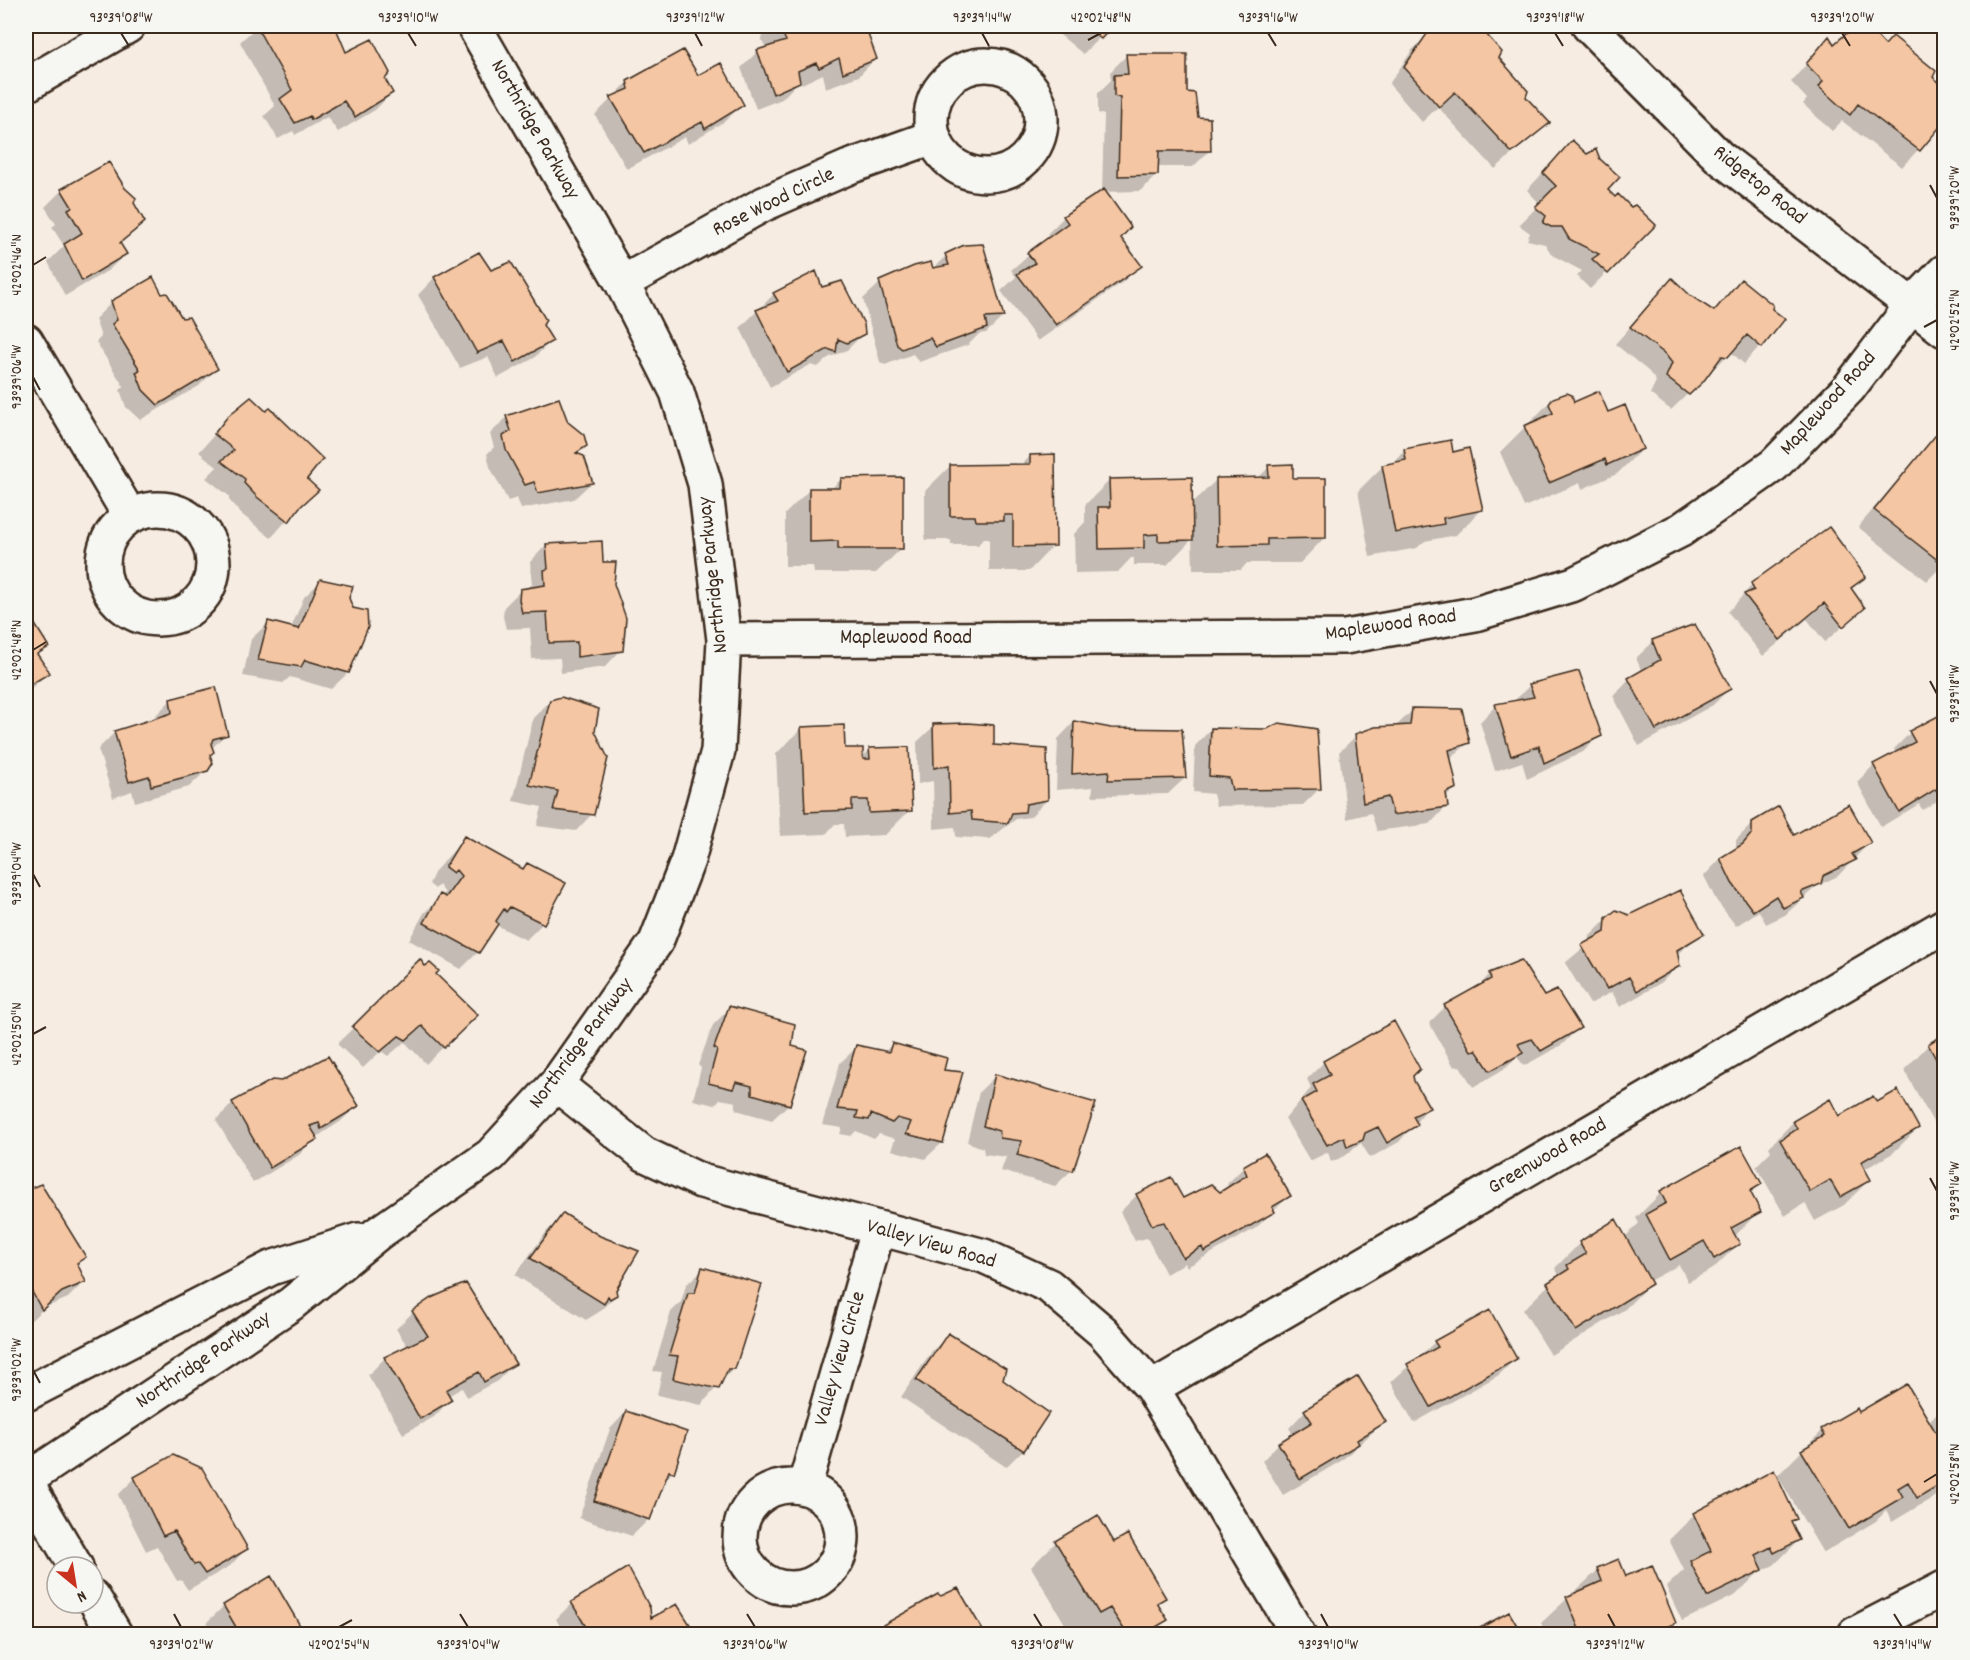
<svg xmlns="http://www.w3.org/2000/svg" width="1970" height="1660" font-family="Dekko,sans-serif">
<rect width="100%" height="100%" fill="#f6ece2"/>
<filter id="ink" filterUnits="userSpaceOnUse"><feTurbulence type="fractalNoise" baseFrequency=".0167" numOctaves="2"/><feDisplacementMap in="SourceGraphic" scale="12" xChannelSelector="R" yChannelSelector="G"/><feConvolveMatrix kernelMatrix="1 2 1 2 8 2 1 2 1" color-interpolation-filters="sRGB"/></filter>
<g filter="url(#ink)">
<!-- shadow -->
<path fill="#0003" d="M257 26H332L345 54 383 79 392 93 375 110 338 132 327 117 295 135 293 131 278 139 264 116 275 106 240 42Z
M774 26H841L843 29 863 26 875 59 859 76 826 88 823 74 802 84 800 80 782 99 756 109 741 68 758 51 766 48 761 38Z
M1049 26H1111L1083 54Z
M1335 26H1350L1338 30Z
M1440 26H1477L1500 52 1497 59 1524 97 1547 123 1495 169 1438 107 1422 122 1389 84 1413 49Z
M1857 26H1865L1884 47 1931 78 1944 90V122L1902 167 1842 121 1832 131 1803 104 1807 99 1791 82 1828 39 1834 46Z
M1127 55 1185 94 1210 150 1193 167H1157V175L1140 191 1104 192 1119 238 1140 266 1123 282 1038 341 1001 291 1016 277 1011 270 1050 237 1047 234 1064 217 1102 192 1104 115 1098 113V93L1111 80 1110 72Z
M697 77 742 105 725 121 688 144 685 137 627 169 595 115 628 82Z
M1572 142 1587 156 1599 160 1606 190 1614 199 1618 196 1654 225 1590 289 1577 276 1582 271 1552 255 1545 244 1527 240 1530 233 1519 225 1540 204 1527 190Z
M109 164 124 189 129 191 143 222 120 244 125 254 109 270 65 296 48 262 64 246 52 227 56 224 45 207 62 190Z
M479 254 490 272 541 325 551 341 534 358 498 378 488 357 460 368 418 295 434 278Z
M946 256 1003 317 986 333 979 334 968 345 919 362 913 354 885 365 880 362 863 299 880 283 932 269Z
M1672 280 1690 298 1713 312 1741 281 1783 319 1744 364 1731 352 1671 410 1650 394 1656 381 1648 371 1615 344Z
M821 289 864 333 847 350 828 358 818 367 810 365 770 387 740 328 774 294Z
M161 295 216 369 199 386 140 420 126 407 120 390 124 387 96 342 101 337 95 319 112 302Z
M1553 399 1607 414 1642 449 1617 474 1582 489 1580 483 1524 507 1500 452Z
M507 417 567 423 585 446 576 455 591 483 574 499 521 509 517 498 508 501 490 467 487 454 494 447 490 434Z
M229 418 305 479 295 511 271 538 240 513 229 500V496L206 478 217 467 199 452Z
M1944 427V564L1927 581 1858 527Z
M1404 451 1452 454 1481 510 1456 535 1425 541 1417 548 1370 557 1358 491 1383 466 1390 465Z
M1030 456 1054 545 1029 571H989V539H983L978 545H951V540H925V491L950 466H1021Z
M1269 467 1292 480 1325 537 1300 563H1247L1241 570H1193L1192 539 1167 565H1134V558H1131L1118 572 1075 573 1074 534 1085 522V505L1110 480 1191 505 1217 479H1257Z
M841 479 902 548 876 573H814L813 566H785V514L810 489H831Z
M1828 529 1864 577 1851 590 1863 608 1825 642 1807 619 1763 656 1728 612 1752 585Z
M546 545 602 563 613 584 621 650 605 667 561 673 560 658 532 659 530 628 506 629 503 617 504 607 521 590 532 585 530 562Z
M321 581 347 598 348 673 331 689 290 677 283 683 243 676 251 639 268 623 291 628 304 597Z
M26 613 47 647 37 656 48 673 26 693Z
M1653 642 1729 689 1713 705 1639 746 1613 696 1629 679 1642 672 1636 658Z
M1530 685 1600 735 1583 752 1527 779 1522 762 1495 771 1480 722 1496 705 1513 702Z
M171 700 226 734 211 749 207 770 189 787 135 802 132 791 113 798 98 749 115 732 154 720V717Z
M550 701 593 732 592 814 576 831 537 826 542 807 513 801 533 718Z
M1413 710 1468 743 1449 760 1456 788 1445 798 1446 807 1430 824 1377 831 1371 813 1347 819 1339 752 1356 736 1395 727Z
M1944 715V797L1922 810 1919 804 1881 827 1857 782 1874 765 1896 754 1894 749 1910 733Z
M1074 722 1185 778 1168 794 1092 796 1093 787 1056 790 1058 739Z
M934 726 992 746 1047 800 1030 817 1016 819 990 839 956 837 955 827 934 829 933 781 918 784 917 742Z
M801 729 862 757 870 750 910 810 885 835 845 837 844 824H835L826 834 780 836 776 754Z
M1211 729 1319 789 1303 805 1216 806 1213 794 1193 792 1195 746Z
M1753 823 1794 837 1869 843 1838 876 1817 886 1785 915 1766 924 1759 911 1736 926 1716 900 1704 876 1720 859 1736 850V840Z
M465 838 543 923 526 940 496 925 478 952 461 969 409 940 424 913 445 893 439 885 435 889 429 884 435 871Z
M1607 919 1703 933 1676 955 1678 965 1662 982 1620 1007 1612 992 1590 1004 1565 963 1589 943 1590 936Z
M420 961 476 1015 426 1064 405 1042 388 1056 381 1051 363 1068 337 1044Z
M1490 974 1544 997 1579 1027 1563 1044 1524 1066 1517 1057 1504 1069 1473 1087 1460 1066 1454 1067 1429 1023 1445 1007 1475 990Z
M730 1008 790 1047 789 1104 772 1120 736 1110V1102L720 1099 715 1105 693 1100 701 1068 698 1065 713 1025Z
M1944 1029V1118L1934 1124 1904 1070Z
M892 1044 942 1071V1143L925 1159 891 1150 895 1139 879 1134 874 1139 856 1131 851 1136 840 1134 842 1128 822 1125 840 1063 857 1047 884 1053Z
M1324 1062 1411 1076 1428 1108 1399 1142 1370 1158 1361 1143 1345 1156 1331 1162 1328 1152 1310 1161 1285 1119 1311 1088 1307 1079Z
M996 1075 1072 1170 1055 1186 1001 1171 1006 1157 984 1154 983 1148 967 1142 979 1092Z
M1829 1102 1838 1118 1877 1104 1918 1128 1893 1153 1863 1170 1869 1180 1844 1205 1815 1221 1805 1203 1785 1216 1756 1166 1771 1151 1769 1147 1793 1122Z
M233 1103 357 1106 340 1122 315 1138 299 1155 253 1183 216 1120Z
M1741 1148 1760 1184 1750 1194 1759 1211 1734 1237 1738 1244 1713 1269 1688 1282 1679 1265 1649 1281 1650 1284 1625 1309 1551 1355 1523 1310 1559 1275 1555 1268 1580 1243 1616 1221 1625 1237 1639 1223 1636 1218 1661 1193Z
M1265 1155 1289 1196 1256 1228 1187 1267 1185 1263 1166 1274 1147 1238 1135 1241 1120 1212 1137 1195 1182 1200 1220 1194 1229 1188 1227 1184 1244 1167Z
M40 1185 84 1257 76 1265 84 1282 68 1298 44 1308 26 1325V1192Z
M564 1215 615 1289 616 1295 599 1312 586 1320 515 1275 547 1231Z
M703 1269 734 1368 701 1405 657 1395 662 1372 653 1371 671 1312 681 1302 686 1285Z
M413 1312 514 1364 497 1381 467 1397 462 1388 448 1396 450 1400 434 1417 403 1434 368 1375 385 1358 408 1347 396 1329Z
M1490 1312 1516 1358 1499 1375 1414 1423 1391 1382 1435 1342Z
M949 1335 1001 1381 1023 1450 1006 1467 901 1397 932 1351Z
M1944 1406V1487L1934 1497 1892 1522 1886 1511 1876 1521 1823 1553 1779 1478 1776 1479 1795 1518 1791 1523 1799 1540 1774 1565 1759 1572 1736 1595 1682 1621 1666 1587 1684 1570 1669 1540 1694 1515 1776 1477 1822 1431 1856 1410 1859 1414 1928 1422Z
M1305 1411 1384 1422 1341 1461 1283 1495 1262 1461 1278 1444 1293 1435 1289 1428Z
M626 1412 673 1472 663 1482 649 1519 632 1536 579 1518 610 1429Z
M135 1478 246 1549 230 1566 188 1590 181 1580 177 1581 157 1546 146 1551 118 1495Z
M1097 1517 1113 1544 1164 1598 1157 1605 1166 1620 1151 1634H1087L1085 1632 1071 1634 1031 1567 1056 1542Z
M1598 1570 1625 1578 1674 1623 1663 1634H1546L1541 1623Z
M270 1578 304 1634H214L207 1622 224 1606Z
M957 1590 984 1634H870L938 1595 941 1598Z
M572 1603 650 1620 676 1606 694 1634H564L556 1619Z
M1508 1614 1520 1634H1472Z"/>
<!-- building -->
<path fill="#f4c6a3" stroke="#3b2a1e" stroke-width="1.5" d="M256 26H335L346 52 372 39 390 73 385 79 393 93 355 117 344 101 311 120 310 116 295 123 280 99 292 90Z
M779 26H865L877 59 843 73 839 58 819 68 816 63 798 71 800 82 773 94 757 50 786 41Z
M1085 26H1113L1101 39Z
M1437 26H1479L1502 52 1499 58 1528 91 1526 97 1550 123 1512 153 1455 92 1439 107 1404 67 1429 31Z
M1855 26H1867L1885 45 1893 36 1936 71 1933 77 1944 88V122L1920 151 1858 104 1850 115 1819 87 1823 81 1806 64 1829 36 1834 44Z
M683 50 698 75 721 63 744 105 705 129 702 122 644 153 610 97 629 89 627 81Z
M1126 54H1187V92L1195 93 1198 117 1210 118 1211 151H1159L1158 175 1118 176 1120 98 1114 96V75L1128 74Z
M1572 140 1587 154 1596 149 1600 159 1620 177 1608 190 1615 197 1618 194 1631 207 1635 205 1656 225 1608 274 1592 259 1599 254 1569 239 1562 227H1551L1543 223 1546 216 1535 207 1556 186 1543 173Z
M109 162 125 188 136 198 134 203 145 222 120 243 127 254 82 281 64 244 82 233 68 209 72 207 61 189Z
M1104 189 1131 227 1121 238 1142 266 1056 325 1017 274 1035 263 1027 253 1068 223 1063 216Z
M983 244 1004 317 985 318 987 328 936 347 930 338 902 349 897 345 879 281 914 266 931 262 933 268 949 265 945 254 964 245Z
M479 252 491 270 511 262 546 320 543 325 553 341 515 362 504 341 477 353 434 277Z
M816 271 822 287 842 281 864 324 865 334 847 343 838 339 836 352 828 349 787 372 756 310 778 301 773 293Z
M153 277 162 294 167 293 182 318 189 317 218 369 158 405 143 390 136 372 140 370 112 324 117 320 111 301Z
M1672 278 1691 296 1714 311 1741 279 1773 305 1772 309 1785 319 1762 348 1747 335 1728 357 1722 356 1703 382 1689 395 1666 377 1672 363 1665 354 1630 327Z
M1599 391 1608 412 1625 405 1643 449 1607 465 1605 459 1549 483 1524 426 1553 413 1549 404 1553 398 1567 393 1572 395 1574 402Z
M251 397 266 411 270 408 323 459 307 479 319 490 299 508 289 522 257 497 244 483 245 479 221 461 234 450 214 434 228 416Z
M559 398 568 422 584 435 587 446 576 453 584 456 593 483 538 493 534 482 525 485 506 450 503 436 511 431 506 416Z
M1944 425V565L1874 510Z
M1451 440 1453 452 1469 448 1483 510 1443 518 1444 524 1395 533 1382 465 1406 460 1404 449Z
M1055 454 1056 546 1013 547V515H1004V521H976L975 516H950V465L1030 464V455Z
M1293 464V478H1326V538L1267 539V545L1217 546 1216 478 1269 477 1268 465Z
M903 477V549H838V541L809 542V488H840L841 478Z
M1192 477 1193 540 1158 541V534L1144 535V548L1099 549 1098 507H1110L1109 479Z
M1829 527 1866 577 1851 588 1865 608 1843 627 1824 603 1780 640 1744 594 1754 590 1751 583Z
M602 541 603 562H616L614 584 626 618 623 651 577 657V642L549 643 547 612 522 613 519 600 520 589 545 585 544 570 548 569 546 544Z
M320 579 353 586 349 598 353 608 367 611 368 627 349 673 305 660 301 667 258 660 268 621 299 629Z
M26 610 49 647 37 654 50 673 26 687Z
M1695 624 1731 689 1656 730 1628 678 1660 660 1652 640Z
M1579 671 1602 736 1544 763 1539 746 1511 756 1495 704 1534 697 1529 684Z
M216 687 228 735 213 739 211 744 214 752 210 755 213 763 208 771 151 786 149 776 129 782 114 731 172 713 170 699Z
M561 697 599 709 595 731 608 758 594 815 553 810 558 791 529 785 550 700Z
M1412 708 1462 709 1470 743 1449 750 1457 788 1446 793 1448 807 1393 815 1388 797 1363 803 1355 734 1375 727 1410 725Z
M1944 713V791L1939 795 1936 789 1899 812 1873 764 1915 742 1909 731Z
M1074 721 1111 728 1182 729 1186 778 1108 780 1109 771 1072 774Z
M967 723 994 725V745L1047 749 1048 800 1026 804 1025 812 1012 813 1008 823 972 820 971 811 950 813 949 765 934 768 933 724Z
M1279 723 1317 729 1321 789 1232 790 1229 778 1209 776 1211 728 1267 729Z
M844 725 845 748H863V759H870L869 748 909 747 912 811 869 813 868 800H852V810L805 812 801 727Z
M1849 804 1871 843 1852 854 1856 860 1823 876 1821 884 1801 892 1804 898 1783 908 1776 896 1753 911 1732 883 1720 858 1743 844 1752 833V822L1779 806 1794 835Z
M464 836 523 869 527 863 566 883 544 924 510 907 506 912 504 909 496 921 498 924 479 953 424 923 440 894 446 897 461 876 456 870 453 873 445 867Z
M1680 890 1704 934 1677 950 1680 966 1637 991 1629 977 1607 989 1581 945 1605 932 1606 918 1616 910 1629 915Z
M420 959 425 966 430 963 439 971 436 974 478 1015 444 1048 422 1026 406 1040 399 1036 380 1052 352 1027Z
M1521 960 1544 996 1557 990 1581 1028 1541 1051 1532 1039 1518 1044 1523 1053 1490 1071 1476 1050 1471 1051 1444 1005 1491 979 1489 973Z
M729 1006 795 1024 792 1046 807 1050 790 1105 752 1094V1086L736 1082 733 1089 708 1083 717 1050 714 1048Z
M1394 1021 1420 1069 1413 1076 1414 1081 1430 1108 1413 1116 1418 1125 1387 1143 1378 1127 1365 1133 1363 1140 1347 1147 1344 1137 1327 1145 1301 1101 1317 1092 1313 1084 1330 1075 1323 1061Z
M1944 1034V1074L1928 1044Z
M892 1043 947 1058 944 1070 963 1072 943 1143 906 1134 911 1122 897 1118 892 1123 871 1114 869 1120 856 1118 858 1111 837 1109 856 1045 889 1052Z
M328 1056 359 1106 321 1129 319 1123 310 1126 318 1139 270 1168 232 1102 272 1080 281 1081Z
M995 1074 1096 1103 1073 1171 1017 1155 1022 1141 1000 1138 999 1131 983 1126Z
M1898 1090 1919 1128 1861 1162 1871 1180 1840 1197 1830 1180 1810 1192 1780 1140 1797 1129 1793 1121 1830 1099 1839 1116 1873 1096 1877 1102Z
M1741 1146 1762 1184 1750 1191 1761 1212 1731 1228 1740 1244 1714 1259 1704 1241 1670 1260 1646 1214 1666 1203 1660 1191Z
M1265 1153 1291 1196 1272 1207 1275 1212 1204 1252 1202 1247 1183 1258 1164 1222 1152 1225 1136 1194 1171 1177 1183 1198 1211 1184 1220 1192 1247 1175 1243 1166Z
M41 1184 86 1257 77 1263 86 1282 62 1292 42 1310 32 1292 26 1296V1190Z
M563 1213 600 1236 639 1251 616 1290 617 1295 610 1299 608 1296 604 1304 530 1258Z
M1616 1219 1652 1284 1576 1331 1547 1283 1569 1269 1567 1265 1586 1254 1579 1242Z
M702 1267 762 1284 735 1369H728L719 1389 673 1379 678 1356 669 1355 688 1293H695Z
M466 1283 516 1364 484 1382 479 1372 446 1390 452 1400 420 1419 384 1357 428 1336 412 1311 431 1298Z
M1490 1310 1517 1359 1431 1407 1407 1364 1438 1347 1434 1341Z
M948 1333 1006 1369 1003 1380 1049 1413 1024 1451 916 1380Z
M1358 1376 1386 1422 1357 1440 1359 1444 1300 1479 1278 1443 1312 1422 1304 1410Z
M1907 1384 1944 1446V1482L1917 1498 1908 1482 1898 1488 1903 1497 1849 1529 1801 1450 1825 1436 1821 1429 1857 1408 1859 1412Z
M626 1411 687 1432 674 1473 669 1471 650 1520 594 1501Z
M173 1455 202 1468 248 1549 205 1574 198 1564 194 1565 174 1531 163 1536 134 1477Z
M1774 1470 1797 1519 1791 1521 1800 1540 1774 1553 1771 1547 1756 1555 1763 1570 1707 1597 1690 1561 1711 1551 1693 1513Z
M1098 1515 1114 1542 1128 1534 1166 1598 1157 1603 1168 1620 1144 1634H1127L1110 1608 1099 1614 1055 1541Z
M1619 1559 1626 1576 1652 1565 1676 1623 1649 1634H1581L1566 1597 1602 1581 1597 1568Z
M628 1567 650 1608 651 1618 677 1604 696 1634H606L601 1627 589 1632 571 1602Z
M271 1576 305 1634H240L223 1605Z
M958 1588 985 1634H867L938 1594 941 1596Z
M1509 1612 1522 1634H1469Z"/>
<g fill="none" stroke-linecap="round" stroke-linejoin="round">
<defs>
<path id="minor" d="M1589 26 1719 157 1944 330
M931 120a55 55 0 1 1 110 0a55 55 0 1 1-110 0Z
M26 85 128 26
M622 283 764 204 849 167 933 137
M26 341 130 516
M103 564a55 55 0 1 1 110 0a55 55 0 1 1-110 0Z
M724 640 1345 637 1475 614 1574 584 1681 530 1774 465 1849 388 1912 305 1944 272
M556 1084 644 1154 701 1181 984 1256 1049 1286 1103 1332 1152 1388 1298 1634
M1152 1388 1944 926
M26 1394 271 1268 358 1240
M26 1480 291 1304 377 1234 491 1155 556 1084 656 942 688 860 718 751 724 640 705 484 677 392 622 283 474 26
M26 1482 76 1567
M740 1537a51 51 0 1 1 102 0a51 51 0 1 1-102 0Z
M804 1488 878 1230
M93 1597 115 1634
M1855 1634 1944 1588"/>
</defs>
<!-- minor casing -->
<use href="#minor" stroke="#3b2a1e" stroke-width="38"/>
<!-- minor -->
<use href="#minor" stroke="#f6f6f2" stroke-width="33"/>
</g>
</g>
<!-- ticks -->
<path fill="none" stroke="#3b2a1e" stroke-width="2" d="M121 33 129 46M408 33 416 46M695 33 702 46M982 33 989 46M1268 33 1276 46M1555 33 1563 46M1842 33 1850 46M1088 40 1101 33M1930 185 1937 198M33 265 46 257M1924 327 1937 320M33 377 40 390M33 650 46 642M1930 681 1937 694M33 874 40 887M33 1034 46 1027M1930 1178 1937 1191M33 1370 40 1383M1924 1482 1937 1474M174 1614 181 1627M460 1614 468 1627M747 1614 755 1627M1034 1614 1042 1627M1321 1614 1328 1627M1608 1614 1615 1627M1894 1614 1902 1627M339 1627 352 1620"/>
<g text-anchor="middle" dominant-baseline="central" stroke-width="4.5" stroke-linejoin="round" paint-order="stroke">
<!-- street labels -->
<g font-size="21" fill="#3b2a1e" stroke="#f6f6f2">
<text transform="translate(534 130) rotate(60)">Northridge Parkway</text>
<text transform="translate(1759 186) rotate(39)">Ridgetop Road</text>
<text transform="translate(774 203) rotate(-26)">Rose Wood Circle</text>
<text transform="translate(1829 404) rotate(-48)">Maplewood Road</text>
<text transform="translate(714 575) rotate(-96)">Northridge Parkway</text>
<text transform="translate(1391 626) rotate(-8)">Maplewood Road</text>
<text x="906" y="639">Maplewood Road</text>
<text transform="translate(582 1044) rotate(-53)">Northridge Parkway</text>
<text transform="translate(1548 1157) rotate(-30)">Greenwood Road</text>
<text transform="translate(931 1245) rotate(16)">Valley View Road</text>
<text transform="translate(841 1359) rotate(-74)">Valley View Circle</text>
<text transform="translate(204 1361) rotate(-34)">Northridge Parkway</text>
</g>
</g>
<!-- margin -->
<rect width="1970" height="1660" fill="none" stroke="#f6f6f2" stroke-width="66"/>
<!-- north arrow -->
<g transform="translate(75 1585) rotate(150)"><circle r="28" fill="#f6f6f2" stroke="#aba49d" stroke-width="1.5"/>
<path d="M0-4.5L10 22L0 15L-10 22Z" fill="#c8321e"/>
<text y="-9" font-size="16" font-weight="bold" text-anchor="middle" fill="#3b2a1e">N</text>
</g>
<rect x="33" y="33" width="1904" height="1594" fill="none" stroke="#3b2a1e" stroke-width="2"/>
<g font-size="15" text-anchor="middle" fill="#3b2a1e">
<text x="121" y="22">93°39'08"W</text>
<text x="408" y="22">93°39'10"W</text>
<text x="695" y="22">93°39'12"W</text>
<text x="982" y="22">93°39'14"W</text>
<text x="1101" y="22">42°02'48"N</text>
<text x="1268" y="22">93°39'16"W</text>
<text x="1555" y="22">93°39'18"W</text>
<text x="1842" y="22">93°39'20"W</text>
<text transform="translate(1954 198) rotate(-90)" y="5">93°39'20"W</text>
<text transform="translate(16 265) rotate(-90)" y="5">42°02'46"N</text>
<text transform="translate(1954 320) rotate(-90)" y="5">42°02'52"N</text>
<text transform="translate(16 377) rotate(-90)" y="5">93°39'06"W</text>
<text transform="translate(16 650) rotate(-90)" y="5">42°02'48"N</text>
<text transform="translate(1954 694) rotate(-90)" y="5">93°39'18"W</text>
<text transform="translate(16 874) rotate(-90)" y="5">93°39'04"W</text>
<text transform="translate(16 1034) rotate(-90)" y="5">42°02'50"N</text>
<text transform="translate(1954 1191) rotate(-90)" y="5">93°39'16"W</text>
<text transform="translate(16 1370) rotate(-90)" y="5">93°39'02"W</text>
<text transform="translate(1954 1474) rotate(-90)" y="5">42°02'58"N</text>
<text x="181" y="1649">93°39'02"W</text>
<text x="339" y="1649">42°02'54"N</text>
<text x="468" y="1649">93°39'04"W</text>
<text x="755" y="1649">93°39'06"W</text>
<text x="1042" y="1649">93°39'08"W</text>
<text x="1328" y="1649">93°39'10"W</text>
<text x="1615" y="1649">93°39'12"W</text>
<text x="1902" y="1649">93°39'14"W</text>
</g>
</svg>
